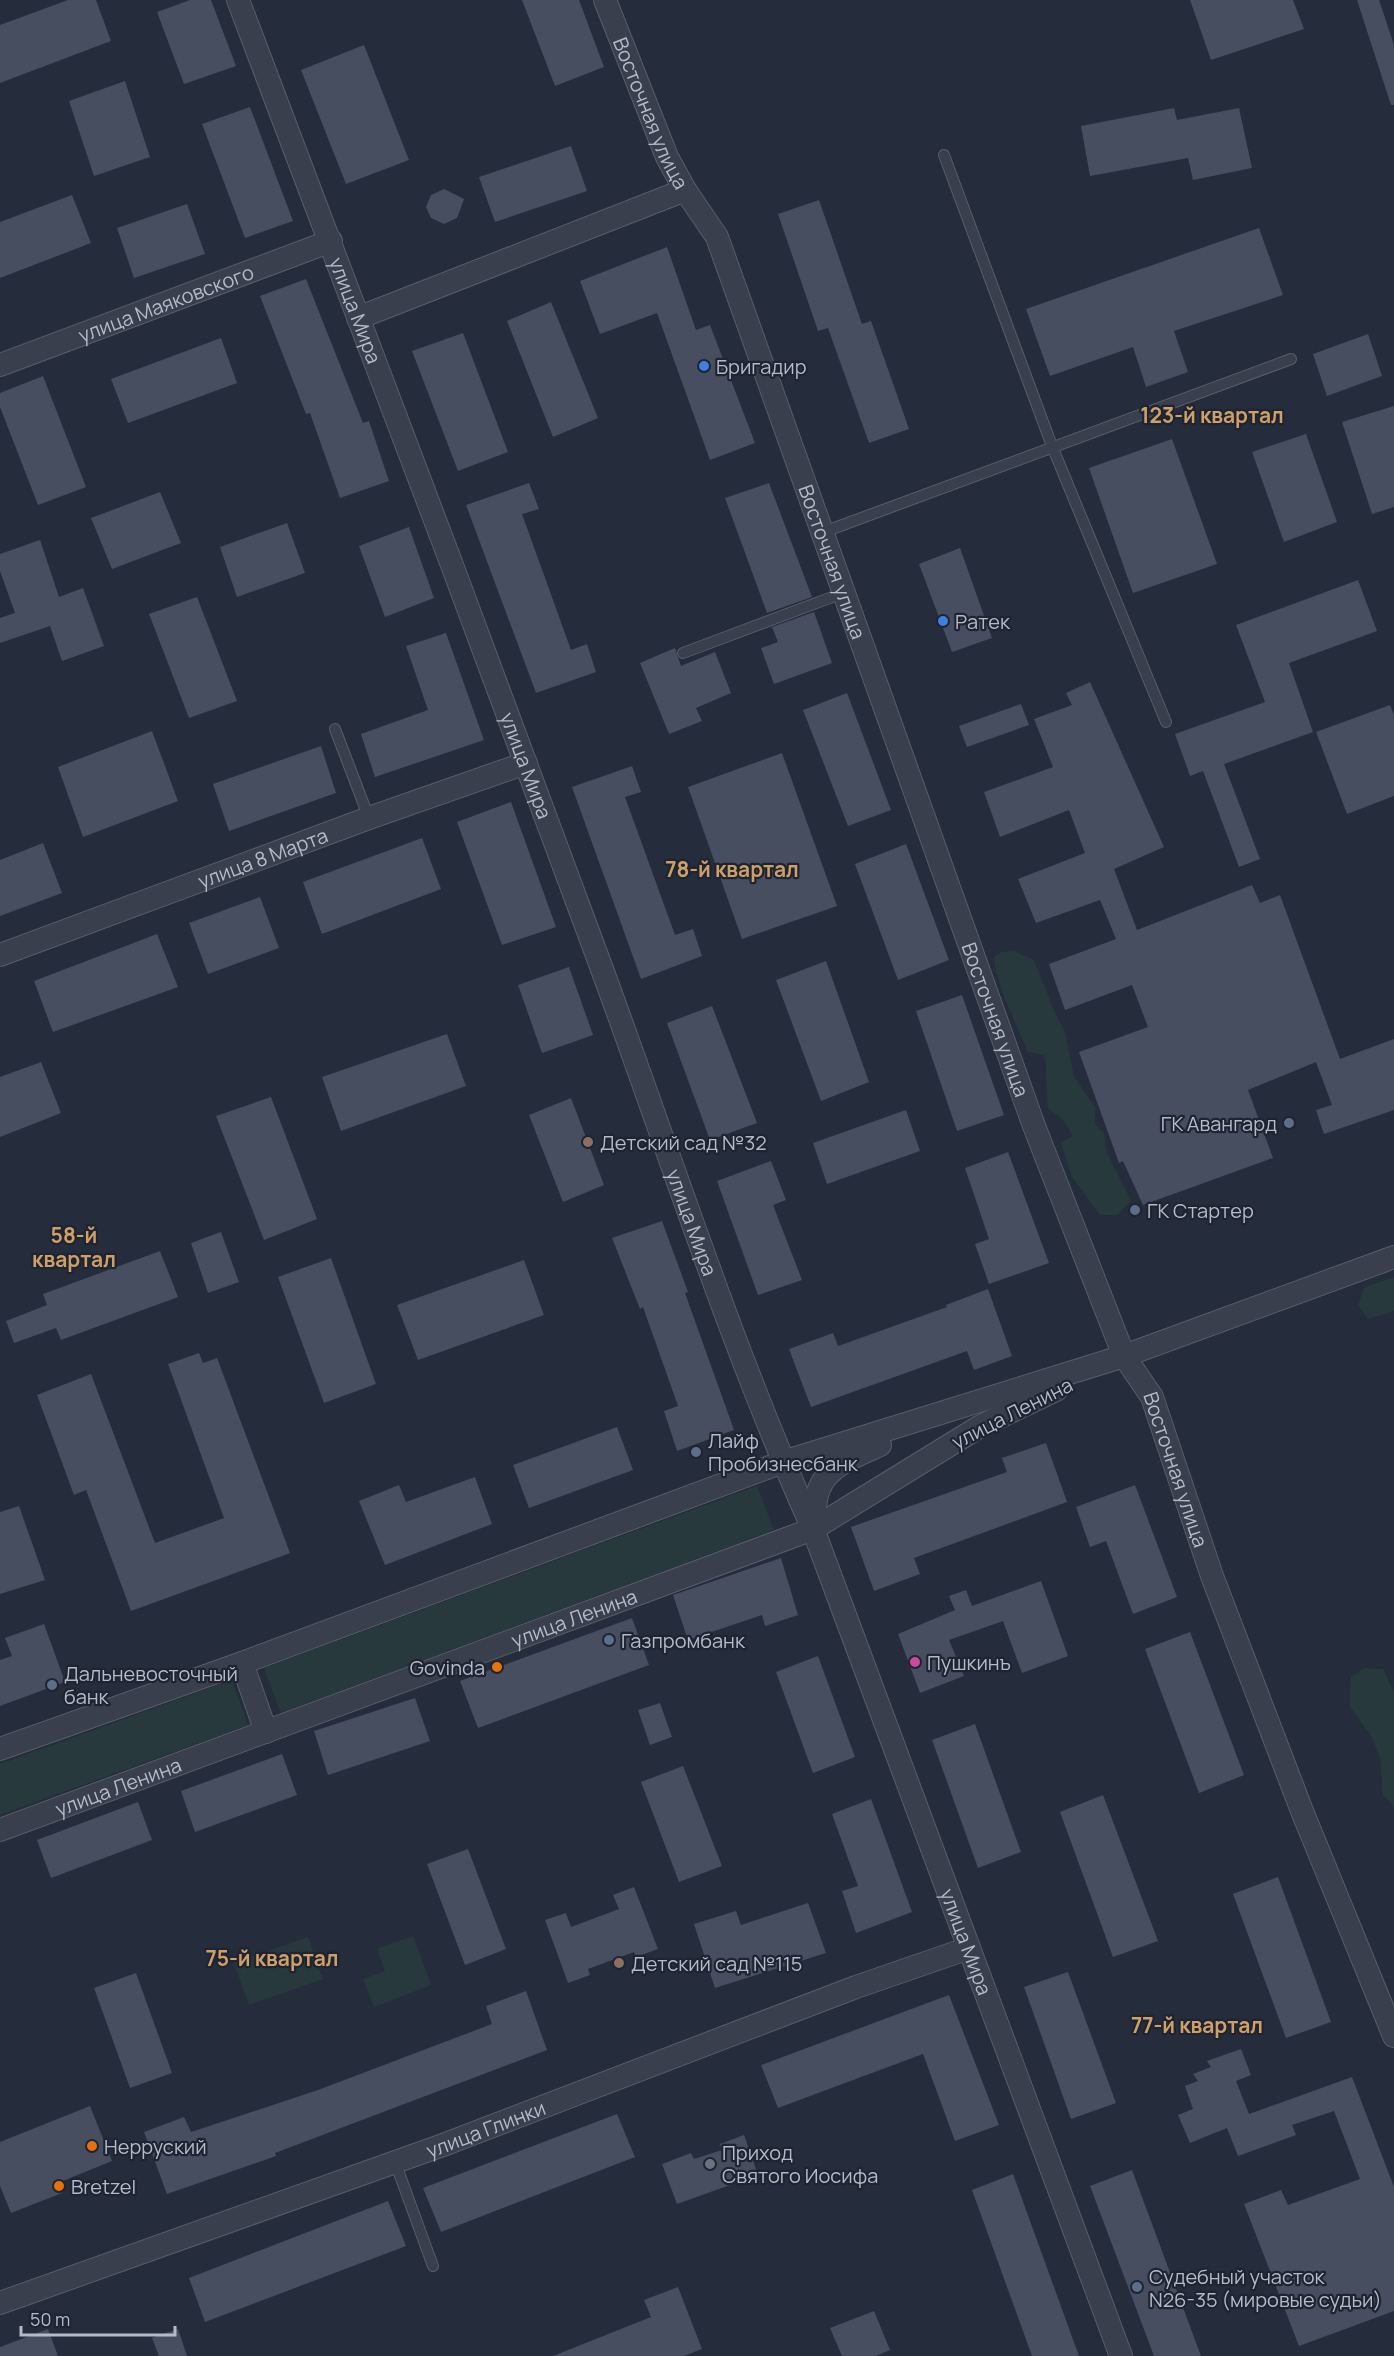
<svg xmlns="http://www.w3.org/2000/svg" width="1394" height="2356" font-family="Manrope,sans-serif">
<rect width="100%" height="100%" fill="#252d3c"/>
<!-- green -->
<path fill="#27393d" d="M1014 951 1034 960 1055 1013 1065 1032 1074 1077 1095 1107V1124L1104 1133 1107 1153 1131 1201 1118 1215H1100L1072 1177 1061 1143 1073 1136 1062 1118 1048 1109C1046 1090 1048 1073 1044 1055L1028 1052 1004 997 996 972 994 957 1001 952Z
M1394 1277V1311L1368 1319 1358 1305 1365 1287Z
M757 1486 774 1530 281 1713 264 1668Z
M1364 1668 1383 1669 1394 1692V1807L1383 1795 1380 1757 1370 1734 1350 1707 1351 1677Z
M232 1680 248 1725 0 1815V1764Z
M413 1936 431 1985 374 2007 363 1979 385 1971 377 1949Z
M308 1937 323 1979 249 2005 234 1963Z"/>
<!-- building -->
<path fill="#464e60" d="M68 0H96L111 41 0 83V25Z
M190 0H211L236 66 184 84 157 12Z
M522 0H579L604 67 555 86Z
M1190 0H1293L1304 29 1211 60Z
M1357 0H1379L1394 45V105H1391Z
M364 45 409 160 346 184 301 70Z
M125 81 150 157 94 176 69 101Z
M250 107 293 221 245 238 202 124Z
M1174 108 1177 120 1239 108 1252 168 1193 180 1188 158 1090 176 1081 126Z
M571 146 587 191 495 222 479 177Z
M444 189 464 199 457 218 444 224 431 218 426 207 431 195Z
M72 195 91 243 0 278V222Z
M819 200 862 324 871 321 909 429 869 443 828 328 818 331 778 214Z
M187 204 205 254 134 278 117 228Z
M1259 228 1283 295 1174 331 1188 372 1146 387 1133 347 1050 376 1026 309Z
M667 247 696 330 710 325 755 443 710 460 657 313 600 334 580 281Z
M306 279 363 423 369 421 389 481 340 498 310 413 306 414 260 296Z
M551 302 598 418 553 437 507 321Z
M463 333 508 452 458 471 412 351Z
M1368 334 1382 376 1327 396 1313 354Z
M221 338 237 383 128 423 111 379Z
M43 376 86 487 38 505 0 407V393Z
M1394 406V507L1372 514 1342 422Z
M1306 434 1337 522 1284 542 1252 452Z
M1172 439 1217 564 1133 593 1089 468Z
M529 483 539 509 522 514 571 650 587 644 596 672 536 693 466 505Z
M769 483 812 597 767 613 725 498Z
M160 492 181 543 112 569 91 518Z
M287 523 305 573 237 597 220 547Z
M409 527 434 598 385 617 359 546Z
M40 540 59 597 83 588 104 646 62 661 50 626 0 643V618L15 613 0 571V554Z
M960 548 992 638 952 652 919 564Z
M1358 580 1377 631 1289 663 1313 732 1224 764 1260 859 1239 867 1203 771 1190 776 1175 734 1265 702 1236 625Z
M197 597 237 701 189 718 149 614Z
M814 612 832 663 774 684 761 648 778 642 772 627Z
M446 633 484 740 375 777 361 734 428 710 406 646Z
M675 648 681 666 715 652 731 693 696 708 702 721 669 734 640 663Z
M1090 682 1164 847 1114 869 1137 930 1252 885 1260 903 1280 895 1340 1059 1394 1039V1110L1324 1134 1316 1110 1332 1105 1316 1062 1248 1090 1273 1158 1143 1205 1123 1161 1119 1163 1079 1052 1148 1027 1132 985 1065 1010 1049 964 1116 939 1100 900 1036 923 1018 879 1085 853 1069 810 1000 837 984 792 1053 767 1034 719 1072 705 1066 693Z
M847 693 891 810 848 826 803 710Z
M1021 704 1029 725 967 747 959 726Z
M1390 705 1394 715V796L1347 814 1316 732Z
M152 731 178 801 83 837 58 767Z
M321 746 336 793 229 831 213 784Z
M782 753 837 906 742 939 688 787Z
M632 766 641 792 625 797 675 935 693 929 702 956 641 979 572 787Z
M511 802 556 927 502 945 457 822Z
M422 838 441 889 322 934 303 882Z
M43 843 62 893 0 916V860Z
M906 844 949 960 898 980 855 864Z
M260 897 279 948 208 974 189 923Z
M157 934 178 987 53 1032 34 981Z
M826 961 869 1082 821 1101 776 980Z
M569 967 593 1035 542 1053 518 985Z
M962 995 1004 1115 957 1131 916 1011Z
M712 1006 757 1123 710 1140 667 1023Z
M447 1034 466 1086 341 1131 322 1077Z
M41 1062 61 1113 0 1137V1077Z
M271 1097 317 1219 264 1240 216 1116Z
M571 1098 604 1185 563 1202 529 1115Z
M906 1110 920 1151 827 1184 813 1143Z
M1008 1152 1049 1263 989 1284 975 1244 989 1239 965 1168Z
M771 1161 786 1200 773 1205 802 1280 758 1295 717 1181Z
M662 1221 688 1292 685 1293 734 1430 677 1451 664 1411 678 1406 643 1307 640 1309 612 1238Z
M221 1232 239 1282 208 1293 191 1243Z
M160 1251 178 1297 61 1340 56 1328 14 1343 6 1321 47 1305 43 1294Z
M331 1258 376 1384 324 1403 278 1277Z
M524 1260 544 1315 418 1360 397 1305Z
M988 1289 1012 1356 974 1370 967 1351 811 1407 789 1349 833 1333 838 1346 947 1307 946 1305Z
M199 1353 203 1363 217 1358 290 1553 131 1611 86 1490 74 1495 37 1395 91 1374 155 1543 224 1518 168 1364Z
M617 1427 633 1470 529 1508 513 1465Z
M1046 1443 1067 1502 914 1558 920 1574 874 1591 851 1527 1007 1472 1002 1458Z
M475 1477 492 1524 385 1565 359 1501 399 1485 406 1502Z
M1135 1485 1177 1597 1133 1614 1106 1541 1090 1547 1076 1507Z
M19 1506 45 1580 0 1594V1512Z
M781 1558 798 1615 765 1626 762 1615 688 1640 673 1595Z
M1041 1581 1068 1656 1022 1673 1003 1621 949 1640 964 1676 920 1693 898 1634 955 1610 949 1596 966 1590 972 1606Z
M632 1618 649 1665 478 1728 460 1681Z
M44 1624 65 1682 0 1706V1660L12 1656 5 1638Z
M1190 1632 1244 1775 1199 1793 1145 1649Z
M818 1656 855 1757 813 1773 776 1672Z
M415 1698 430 1741 328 1775 314 1731Z
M660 1703 672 1737 650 1745 638 1710Z
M975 1724 1021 1852 978 1868 932 1740Z
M282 1754 297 1795 195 1832 181 1791Z
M683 1766 722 1866 679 1882 641 1782Z
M1103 1795 1158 1941 1113 1957 1060 1812Z
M871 1799 912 1912 856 1933 842 1891 858 1886 832 1814Z
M138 1802 152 1840 51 1878 37 1840Z
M468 1849 506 1949 465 1965 427 1864Z
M1278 1877 1331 2022 1286 2038 1233 1894Z
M634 1887 658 1949 636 1957 634 1952 588 1969 590 1975 568 1983 545 1920 566 1913 571 1927 619 1909 613 1895Z
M808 1903 826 1953 715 1988 694 1924 736 1911 741 1925Z
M1068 1972 1116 2103 1071 2119 1024 1987Z
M136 1973 172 2073 130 2088 94 1988Z
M526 1991 547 2050 275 2153 276 2156 167 2194 144 2132 184 2117 191 2132 318 2090 492 2024 486 2006Z
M949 1995 999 2125 955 2141 923 2054 778 2108 761 2065Z
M1241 2049 1251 2075 1236 2081 1249 2114 1352 2077 1394 2187V2311L1299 2346 1244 2204 1281 2190 1288 2205 1360 2179 1334 2111 1292 2125 1296 2135 1238 2156 1227 2128 1190 2143 1178 2115 1193 2109 1185 2086 1198 2081 1193 2074 1211 2067 1207 2061Z
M90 2106 112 2161 58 2183 62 2193 11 2213 0 2186V2142Z
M617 2114 635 2157 441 2232 423 2188Z
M744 2135 758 2175 677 2204 662 2164 691 2153 694 2159 722 2150 720 2144Z
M1132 2170 1201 2356H1154L1090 2186Z
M1013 2174 1079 2356H1032L972 2190Z
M388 2201 406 2246 205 2322 189 2278Z
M678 2287 702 2349 684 2356H553L651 2317 644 2300Z
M874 2311 890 2350 876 2356H842L830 2328Z
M48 2329 58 2356H0V2347Z
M178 2329 187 2356H159L152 2338Z"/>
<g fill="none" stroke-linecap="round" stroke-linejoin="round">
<defs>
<path id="service" d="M944 155 1052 446 1166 722
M821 533 1291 359
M683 653 843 593
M335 729 369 818
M395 2162 433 2266"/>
<g id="minor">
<path id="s1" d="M238 0C360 319 481 640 599 961 669 1150 730 1345 813 1529L1121 2356"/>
<path id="s2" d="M605 0 667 157 685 190 717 237 1034 1126 1124 1356 1152 1397 1212 1576 1302 1811 1394 2036"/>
<path d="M358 318 685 190"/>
<path id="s3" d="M0 365 331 241"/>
<path id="s4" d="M0 955 369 818 526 763"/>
<path d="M813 1528C815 1515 814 1501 819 1489 828 1465 859 1455 880 1445"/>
<path d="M242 1663 266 1732"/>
<path d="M0 1749 242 1663 783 1462 1124 1356 1394 1257"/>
<path id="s5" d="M0 1830 813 1529 979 1427 1056 1390"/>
<path id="s6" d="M0 2303 443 2145 856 1987 969 1948"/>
</g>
</defs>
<!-- service casing -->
<use href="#service" stroke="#575d6a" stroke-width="12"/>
<!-- minor casing -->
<use href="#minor" stroke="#575d6a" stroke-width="24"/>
<!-- service -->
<use href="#service" stroke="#393f4c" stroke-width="10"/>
<!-- minor -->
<use href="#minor" stroke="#393f4c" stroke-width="22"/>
</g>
<!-- markers -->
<g fill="#3f7fe0" stroke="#1e2431" stroke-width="2">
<circle cx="704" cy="366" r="6"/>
<circle cx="943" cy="621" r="6"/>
</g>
<g fill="#5c6f8a" stroke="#1e2431" stroke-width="2">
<circle cx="1289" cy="1123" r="6"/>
<circle cx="1135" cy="1210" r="6"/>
<circle cx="696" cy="1452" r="6"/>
<circle cx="609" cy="1640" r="6"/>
<circle cx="52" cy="1685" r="6"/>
<circle cx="1137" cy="2287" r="6"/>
</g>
<g fill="#8d6e63" stroke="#1e2431" stroke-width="2">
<circle cx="588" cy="1142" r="6"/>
<circle cx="619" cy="1963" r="6"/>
</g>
<circle fill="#d1479c" stroke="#1e2431" stroke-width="2" cx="915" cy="1662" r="6"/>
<g fill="#e8710a" stroke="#1e2431" stroke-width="2">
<circle cx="497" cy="1667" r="6"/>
<circle cx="92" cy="2146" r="6"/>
<circle cx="59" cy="2186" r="6"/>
</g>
<circle fill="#6b7280" stroke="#1e2431" stroke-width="2" cx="710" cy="2164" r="6"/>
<g text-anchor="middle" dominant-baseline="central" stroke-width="4.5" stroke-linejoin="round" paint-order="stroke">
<!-- street labels -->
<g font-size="20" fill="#b5bac8" stroke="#1e2431">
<text stroke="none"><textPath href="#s2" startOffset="122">Восточная улица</textPath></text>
<text stroke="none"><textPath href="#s3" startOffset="177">улица Маяковского</textPath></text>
<text stroke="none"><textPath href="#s1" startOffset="332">улица Мира</textPath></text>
<text stroke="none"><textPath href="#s2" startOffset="608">Восточная улица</textPath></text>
<text stroke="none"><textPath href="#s1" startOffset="818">улица Мира</textPath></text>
<text stroke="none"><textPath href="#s4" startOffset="280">улица 8 Марта</textPath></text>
<text stroke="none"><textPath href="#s2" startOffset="1094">Восточная улица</textPath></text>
<text stroke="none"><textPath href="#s1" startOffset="1304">улица Мира</textPath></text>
<text transform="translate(1012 1413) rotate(-27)">улица Ленина</text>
<text stroke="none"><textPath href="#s2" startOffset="1580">Восточная улица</textPath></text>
<text stroke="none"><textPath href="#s5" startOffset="612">улица Ленина</textPath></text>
<text stroke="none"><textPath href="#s5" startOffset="126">улица Ленина</textPath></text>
<text stroke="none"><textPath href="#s1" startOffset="2074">улица Мира</textPath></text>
<text stroke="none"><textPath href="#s6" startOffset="516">улица Глинки</textPath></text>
</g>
<!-- poi labels -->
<g font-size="20" fill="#b5bac8" stroke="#1e2431" text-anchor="start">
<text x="716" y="366">Бригадир</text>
<text x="955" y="621">Ратек</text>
<text x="1277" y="1123" text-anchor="end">ГК Авангард</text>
<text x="600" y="1142">Детский сад №32</text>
<text x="1147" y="1210">ГК Стартер</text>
<text x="708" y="1440">Лайф<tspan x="708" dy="23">Пробизнесбанк</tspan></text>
<text x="621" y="1640">Газпромбанк</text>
<text x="927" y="1662">Пушкинъ</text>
<text x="485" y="1667" text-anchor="end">Govinda</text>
<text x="64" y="1673">Дальневосточный<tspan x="64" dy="23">банк</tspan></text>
<text x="631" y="1963">Детский сад №115</text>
<text x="104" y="2146">Нерруский</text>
<text x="722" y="2152">Приход<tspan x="722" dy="23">Святого Иосифа</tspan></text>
<text x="71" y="2186">Bretzel</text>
<text x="1149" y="2276">Судебный участок<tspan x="1149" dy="23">N26-35 (мировые судьи)</tspan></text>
</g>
<!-- neighbourhood labels -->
<g font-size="21" font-weight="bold" fill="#cf9f68" stroke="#1e2431">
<text x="1212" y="415">123-й квартал</text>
<text x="732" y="869">78-й квартал</text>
<text x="74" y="1235">58-й<tspan x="74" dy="24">квартал</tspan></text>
<text x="272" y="1958">75-й квартал</text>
<text x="1197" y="2025">77-й квартал</text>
</g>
</g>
<!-- scale -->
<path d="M21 2326v9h154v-9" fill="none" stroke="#b5bac8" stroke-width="3"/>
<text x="30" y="2326" font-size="18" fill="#b5bac8" stroke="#1e2431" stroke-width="4.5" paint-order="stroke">50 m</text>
</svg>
